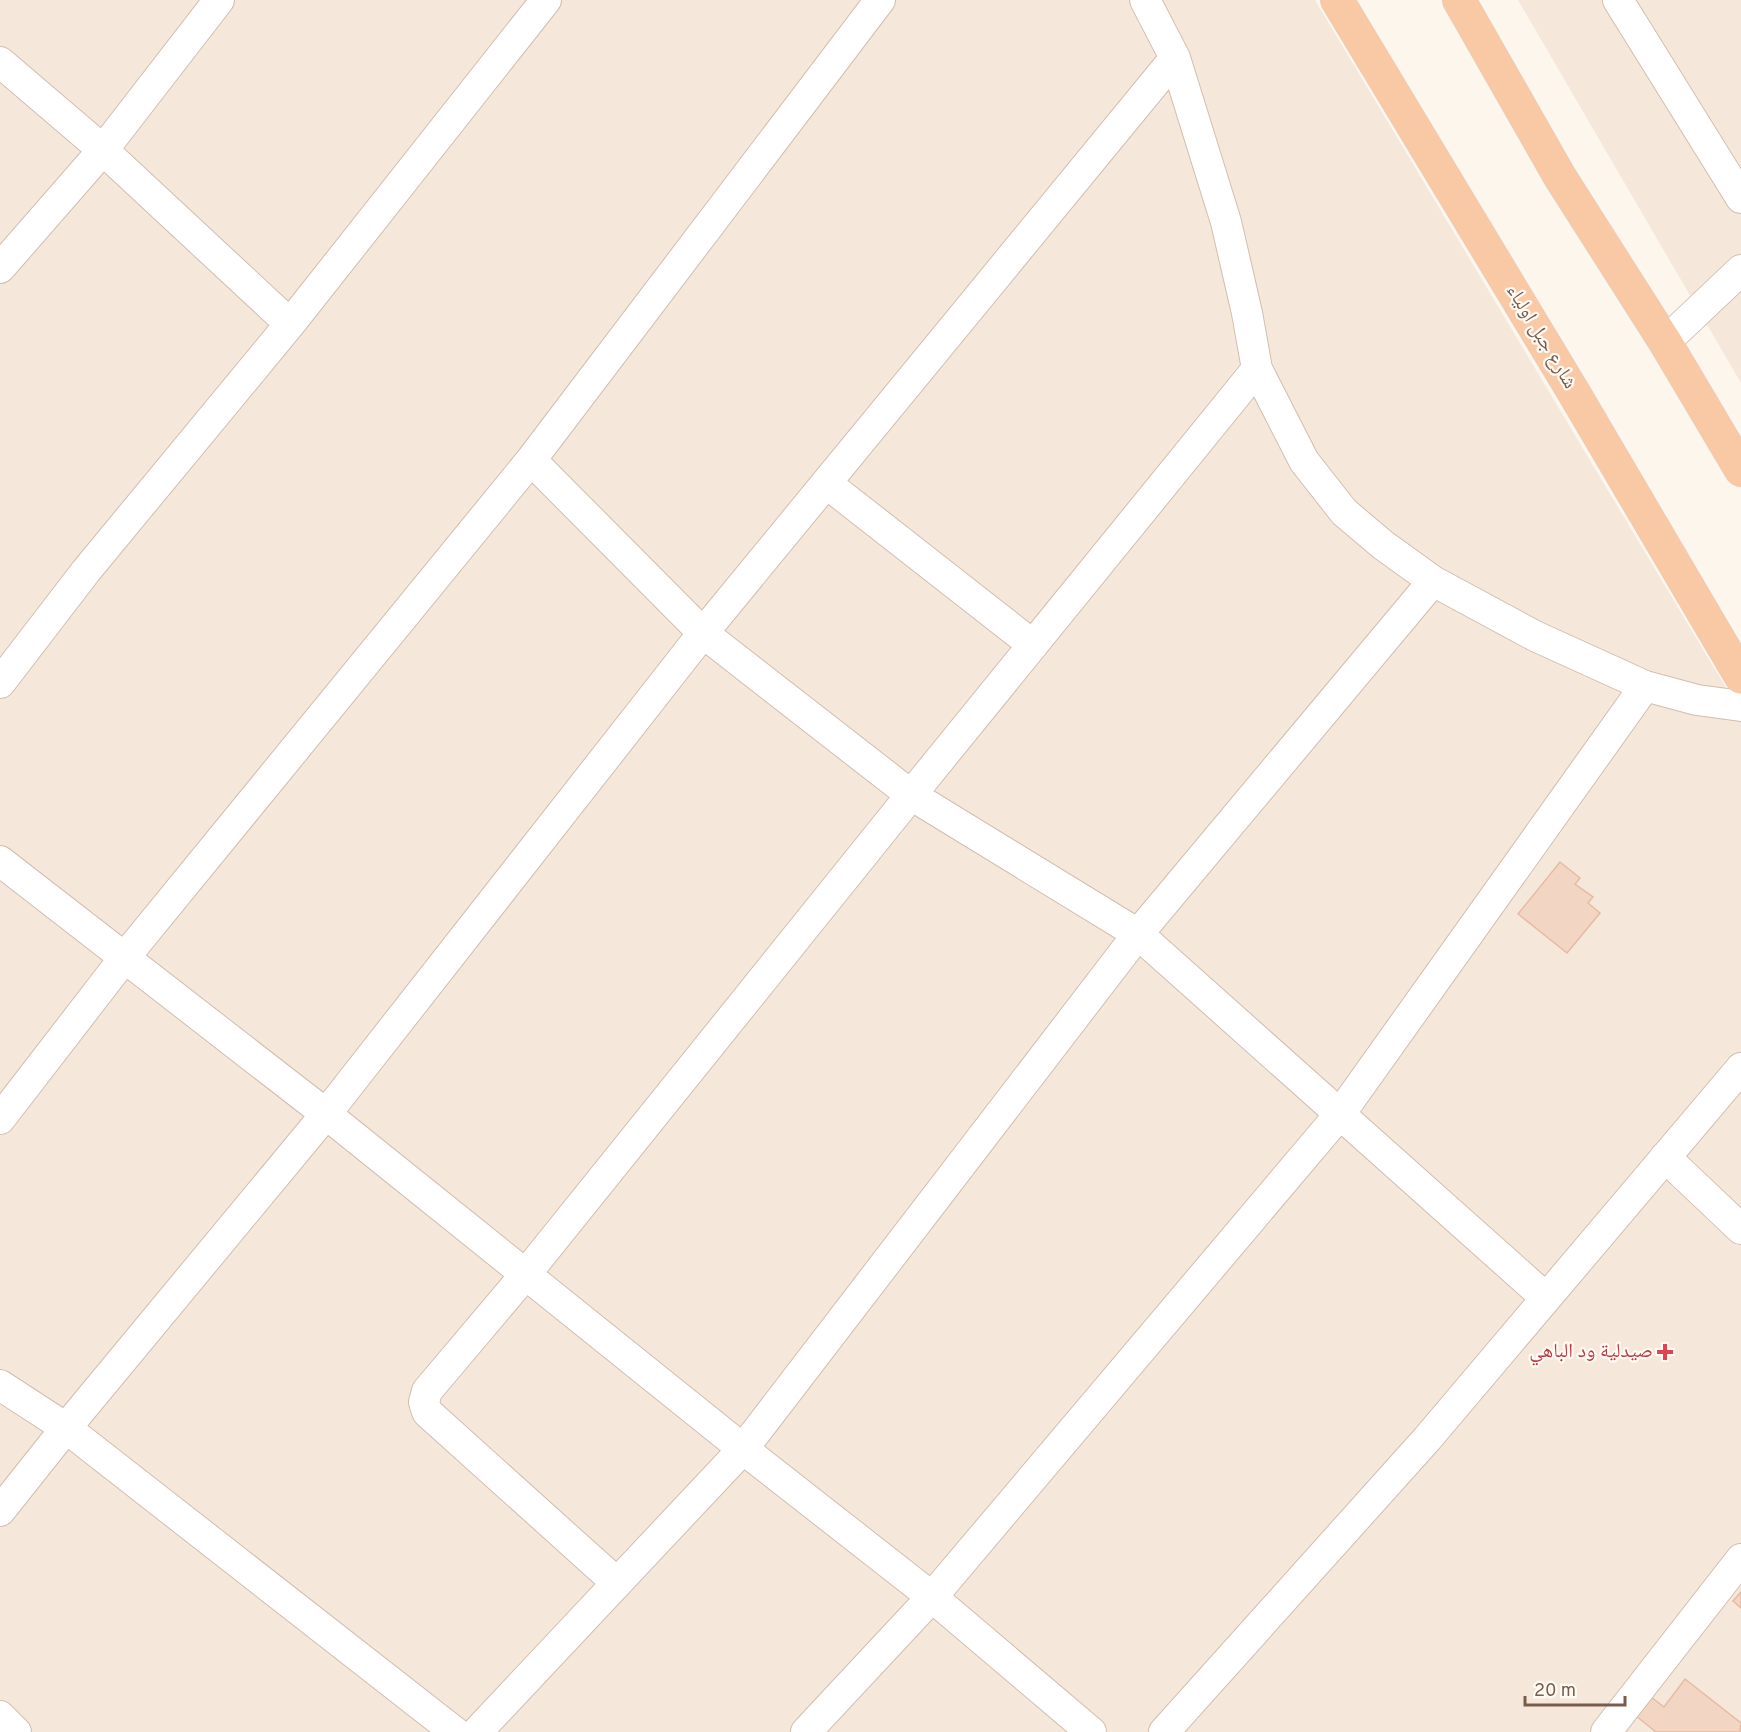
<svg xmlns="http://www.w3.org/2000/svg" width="1741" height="1732" font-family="Overpass,'Noto Naskh Arabic',sans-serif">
<rect width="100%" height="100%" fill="#fdf6ec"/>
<!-- residential -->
<path fill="#f5e8da" d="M0 0H1315L1741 713V1732H0Z
M1518 0H1741V383Z"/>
<!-- building -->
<path fill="#f3d5c3" stroke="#e6bba3" stroke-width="1.5" d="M1560 862 1580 878 1575 884 1593 897 1588 903 1600 913 1567 953 1518 914Z
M1741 1592V1608L1733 1601Z
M1685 1679 1741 1723 1740 1732H1656L1636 1716 1651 1697 1664 1707Z"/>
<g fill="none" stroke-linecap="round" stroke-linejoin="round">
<defs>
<path id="minor" d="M1145 0 1175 58 1226 222 1247 313 1257 369 1304 461 1344 512 1383 545 1433 581 1535 636 1645 686 1697 700 1741 706
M1618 0 1741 198
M0 62 103 150 290 324
M0 268 103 150 219 0
M1665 342 1741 270
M531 460 703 633 911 795 1138 934 1546 1298
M826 483 1033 645
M0 683 86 571 290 324 546 0
M0 861 326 1114 743 1449 932 1597 1091 1732
M0 1119 125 957 531 460 880 0
M1665 1157 1741 1229
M0 1385 66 1428 455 1732
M0 1511 66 1428 326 1114 703 633 1175 58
M617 1583 427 1412 424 1402 427 1391 525 1275 911 795 1257 369
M0 1716 16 1732
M477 1732 743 1449 1138 934 1433 581
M806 1732 932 1597 1340 1114 1645 686
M1164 1732 1427 1439 1741 1068
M1606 1732 1741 1559"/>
<path id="trunk" d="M1337 0 1574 393 1741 677
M1459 0 1560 177 1665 342 1741 470"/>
</defs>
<!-- minor casing -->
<use href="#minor" stroke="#d1beb0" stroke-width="32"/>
<!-- trunk casing -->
<use href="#trunk" stroke="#dad1cd" stroke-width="34"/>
<!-- minor -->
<use href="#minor" stroke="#fff" stroke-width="30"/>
<!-- trunk -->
<use href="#trunk" stroke="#f9c8a4" stroke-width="33"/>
</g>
<!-- markers -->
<path fill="#e0444e" stroke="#fffaf3" stroke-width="2" d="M1662 1343h6v6h6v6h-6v6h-6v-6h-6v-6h6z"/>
<g text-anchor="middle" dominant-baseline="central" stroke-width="4.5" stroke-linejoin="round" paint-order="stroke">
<!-- street labels -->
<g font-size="20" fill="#7a5c4d" stroke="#fffaf3">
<text transform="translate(1541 337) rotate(59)">شارع جبل اولياء</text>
</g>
<!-- health labels -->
<g font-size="20" fill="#be3a42" stroke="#fffaf3" text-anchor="end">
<text x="1653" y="1352">صيدلية ود الباهي</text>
</g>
</g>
<!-- scale -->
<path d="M1525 1696v9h100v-9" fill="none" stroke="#7a5c4d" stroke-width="3"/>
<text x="1534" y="1696" font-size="18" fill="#7a5c4d" stroke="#fffaf3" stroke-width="4.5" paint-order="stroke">20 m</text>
</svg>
